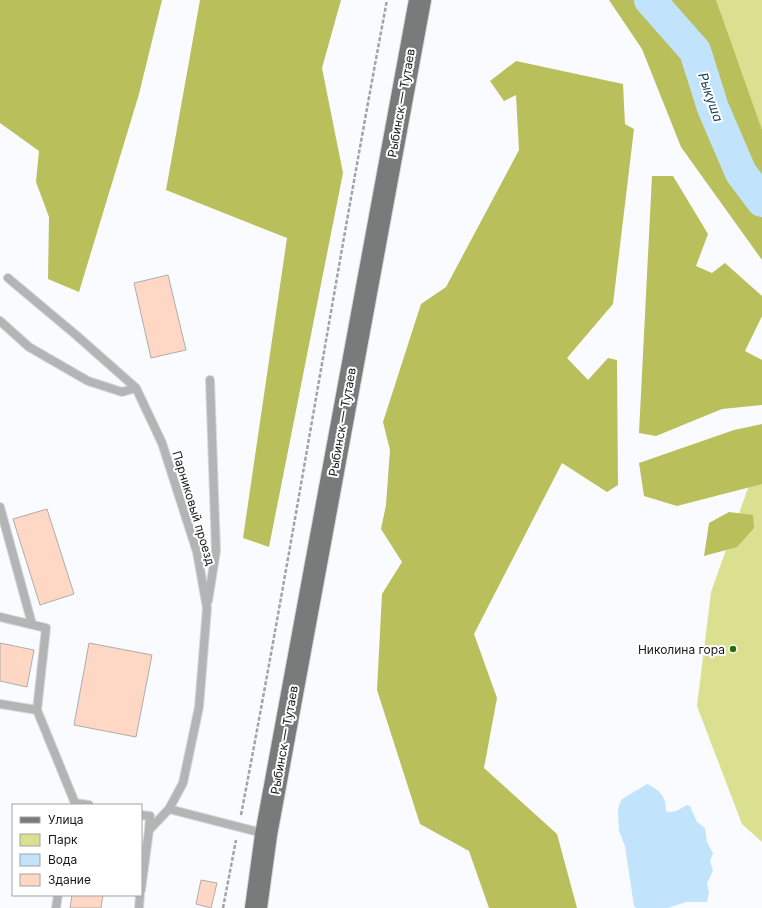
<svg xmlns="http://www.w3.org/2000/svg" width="762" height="908" font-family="Inter,sans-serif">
<rect width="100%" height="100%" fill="#fafbfe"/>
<!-- green -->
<path fill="#dae08f" d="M660 0H762V161Z
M762 449V842L742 824 697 706 711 592Z"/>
<!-- forest -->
<path fill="#b9bf5b" d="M0 0H162L139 94 79 292 48 279 49 217 36 182 39 151 0 123Z
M200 0H341L322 68 343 173 269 547 243 538 287 238 166 190Z
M609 0H716L762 130V260L681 147 642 49Z
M516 61 623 84 625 124 634 129 613 304 567 358 588 380 608 358 617 360 618 485 607 492 562 463 474 634 497 698 484 768 557 834 577 908H489L469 851 420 824 377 690 382 594 402 562 381 529 386 505 390 450 383 422 421 304 446 287 519 150 516 95 504 101 490 81Z
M652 176H673L708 234 696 266 712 273 725 263 762 296V316L745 351 762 360V405L722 409 656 436 639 433Z
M762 424V484L677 506 644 496 639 463 734 430Z
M729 512 753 515 754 528 737 547 704 556 709 523Z"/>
<!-- water -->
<path fill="#c1e4fc" d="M647 784C660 790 666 796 666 811 673 814 681 809 686 805L690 806 697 822 705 828 707 842 713 853 710 861 713 871 707 883 709 893 707 902H686L668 908H636L634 906 625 846 619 831 618 812 619 805 622 799Z"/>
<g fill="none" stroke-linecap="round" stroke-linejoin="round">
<!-- river -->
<path stroke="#c1e4fc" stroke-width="32" d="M650 0 695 51 713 108 741 173 762 201"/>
</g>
<!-- building -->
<path fill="#fed8c5" stroke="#b0acaa" d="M168 275 186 350 151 358 134 283Z
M47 509 74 594 40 605 13 519Z
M0 643 34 650 27 687 0 681Z
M89 643 152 655 136 737 74 725Z
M201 880 217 883 211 908 196 904Z
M72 895H103L101 908H70Z"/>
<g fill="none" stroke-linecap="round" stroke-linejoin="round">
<defs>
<path id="service" d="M8 278 76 335 136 388 162 443 197 552 207 608 199 707 183 783 169 809 149 830 141 890
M0 321 29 347 88 381 122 392 136 388
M0 507 32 624
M208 601 216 551 210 380
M0 617 46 628 37 710
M0 704 37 710 75 803
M75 805V803L89 805
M169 809 266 834
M141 815 150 816 149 830
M56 908 58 895
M139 908 140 895"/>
<path id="primary" d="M256 908 266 835 420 0"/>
</defs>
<!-- service casing -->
<use href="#service" stroke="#d6d7da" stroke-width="10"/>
<!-- primary casing -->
<use href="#primary" stroke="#d6d7da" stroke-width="24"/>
<!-- path -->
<path stroke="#a3a3a6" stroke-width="2.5" stroke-dasharray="4 2" stroke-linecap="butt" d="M241 815C293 544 336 271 387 0
M223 908 236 840"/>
<!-- service -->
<use href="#service" stroke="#b3b5b5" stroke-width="8"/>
<!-- primary -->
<use href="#primary" stroke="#787b7a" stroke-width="22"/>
</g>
<!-- markers -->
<circle fill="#2c700e" stroke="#fff" stroke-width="1.5" cx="733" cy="649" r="4"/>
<g text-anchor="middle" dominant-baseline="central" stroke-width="4" stroke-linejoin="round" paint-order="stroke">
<!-- street labels -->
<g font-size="12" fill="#18181a" stroke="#fff">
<text transform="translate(401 103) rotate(-80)">Рыбинск — Тутаев</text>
<text transform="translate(342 422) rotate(-80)">Рыбинск — Тутаев</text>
<text transform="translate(194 508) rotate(73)">Парниковый проезд</text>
<text transform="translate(284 740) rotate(-80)">Рыбинск — Тутаев</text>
</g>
<!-- poi labels -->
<g font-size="12" fill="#18181a" stroke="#fff" text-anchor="end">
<text x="725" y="649">Николина гора</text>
</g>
<!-- water labels -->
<g font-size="13" font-style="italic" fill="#153e56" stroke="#fff">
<text transform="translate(711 97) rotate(71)">Рыкуша</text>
</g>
</g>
<!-- legend -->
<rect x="12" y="804" width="130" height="92" fill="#ffffff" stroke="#a3a3a3"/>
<rect x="20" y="817" width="20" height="6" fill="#787b7a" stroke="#a3a3a3"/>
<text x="48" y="824" font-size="12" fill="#18181a">Улица</text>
<rect x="20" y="834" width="20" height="12" fill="#dae08f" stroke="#a3a3a3"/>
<text x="48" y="844" font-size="12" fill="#18181a">Парк</text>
<rect x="20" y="854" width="20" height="12" fill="#c1e4fc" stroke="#a3a3a3"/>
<text x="48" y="864" font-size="12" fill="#18181a">Вода</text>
<rect x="20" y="874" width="20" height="12" fill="#fed8c5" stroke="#a3a3a3"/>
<text x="48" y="884" font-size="12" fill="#18181a">Здание</text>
</svg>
